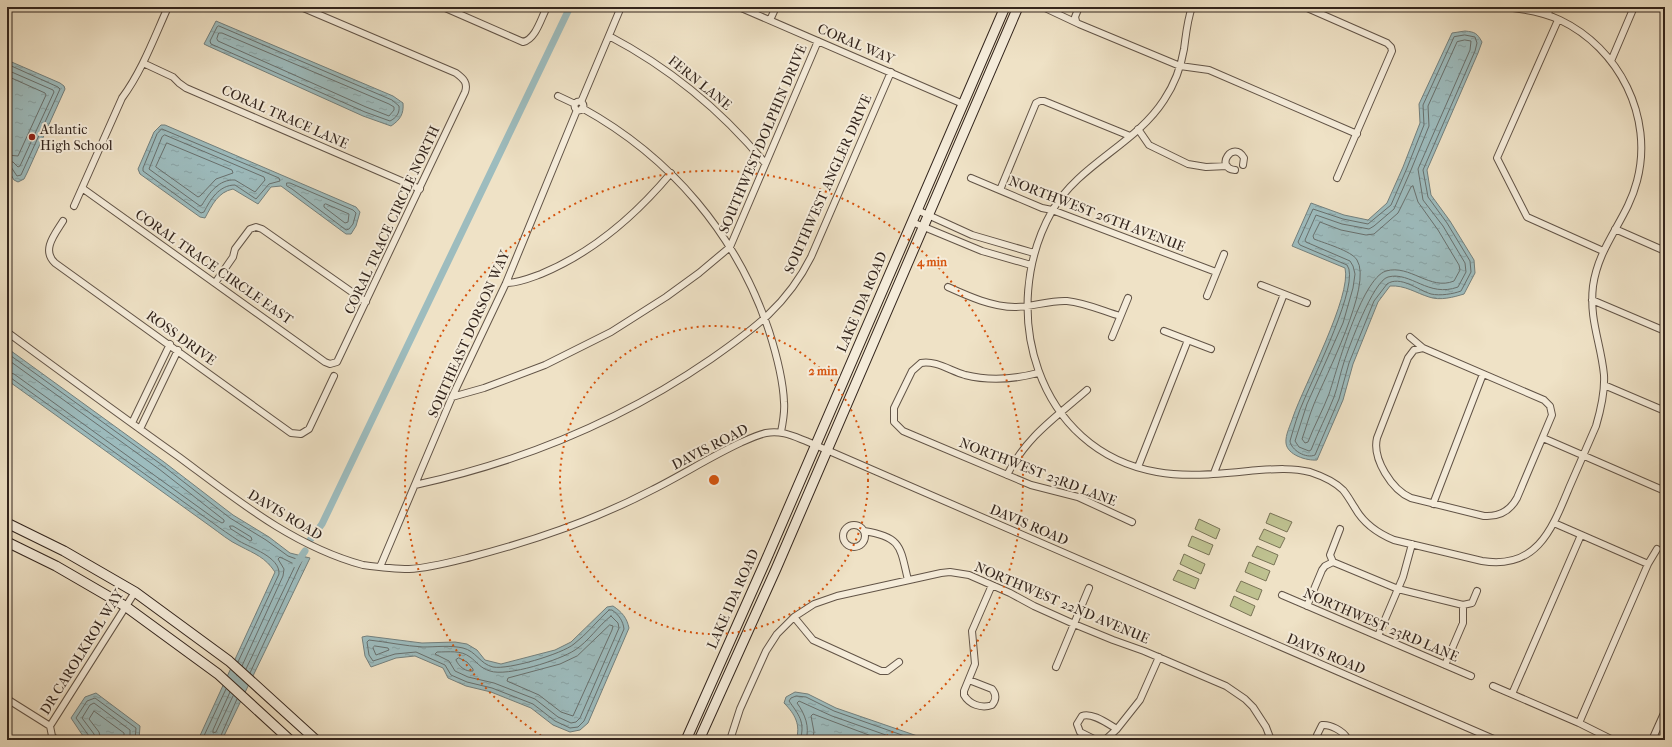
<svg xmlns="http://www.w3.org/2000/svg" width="1672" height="747" font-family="'IM FELL French Canon',serif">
<defs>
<pattern id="water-ripples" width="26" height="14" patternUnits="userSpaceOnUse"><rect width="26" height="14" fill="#9dbcbe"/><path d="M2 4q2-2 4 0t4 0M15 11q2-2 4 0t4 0" fill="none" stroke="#88a1a3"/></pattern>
</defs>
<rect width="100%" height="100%" fill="#efe2c6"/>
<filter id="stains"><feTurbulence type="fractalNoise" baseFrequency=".005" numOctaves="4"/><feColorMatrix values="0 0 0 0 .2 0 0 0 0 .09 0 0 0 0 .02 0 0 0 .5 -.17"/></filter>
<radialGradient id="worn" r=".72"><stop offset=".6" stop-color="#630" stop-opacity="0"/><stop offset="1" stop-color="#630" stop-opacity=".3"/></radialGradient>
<!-- green -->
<path fill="#bfc291" stroke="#797457" d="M1270 513 1292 522 1287 532 1266 523Z
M1199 519 1220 529 1216 539 1195 529Z
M1264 529 1285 538 1280 548 1259 539Z
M1192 536 1213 545 1209 555 1188 546Z
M1257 546 1278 555 1274 565 1252 556Z
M1184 554 1205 564 1201 574 1180 564Z
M1249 562 1270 571 1266 581 1245 572Z
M1178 570 1199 579 1195 589 1173 580Z
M1241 581 1262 590 1258 600 1236 591Z
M1234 596 1255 606 1251 616 1230 606Z"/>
<!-- water -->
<path fill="url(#water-ripples)" stroke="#73807e" d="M216 21 393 96 403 103C404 114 400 120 391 126L363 116 208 46 204 44Z
M1465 31C1475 32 1477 33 1482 42L1478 53 1427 170 1431 195 1450 221 1474 260 1475 273 1464 294C1454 297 1440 301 1429 297 1416 293 1405 285 1390 286L1378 302 1353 364 1343 400 1317 460C1307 461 1287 455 1286 443 1285 435 1291 424 1293 417 1304 385 1352 296 1345 268L1292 246 1311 203 1344 215 1368 220 1387 203 1403 167 1420 123 1419 104 1452 33Z
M7 60 60 83 64 86 65 89 27 173 24 179 18 182 14 180 7 168Z
M161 125H165L356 207 360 212 356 226 351 234H346L281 186 271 187 258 204 233 189C218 192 212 205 205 218L200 217 140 174 138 169 154 132Z
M7 348 164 462 233 515 269 537 290 553 310 558 222 740H198L275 572C265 557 255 554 240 546 229 541 220 533 210 526L7 380Z
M613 606C622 612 627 618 629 628L588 723 580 730 570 732 553 725 531 708 491 692 466 686 448 678 443 668 415 656 396 658 371 667 365 656 362 637 367 636 422 643 455 642 467 644 477 650 485 660 501 664 555 650 571 642 607 607Z
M795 692 808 694 836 708 929 740H796C801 725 795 714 784 703L786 697Z
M96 693 140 726 139 740H88L83 736 71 718 85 697Z"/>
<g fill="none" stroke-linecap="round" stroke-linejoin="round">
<!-- shore -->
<path stroke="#68706e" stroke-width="1" d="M219 26 392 100 399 106C400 113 396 118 390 121L365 112 211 44 210 41 217 27Z
M219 33H222L389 104 394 107V110L389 116 366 107 218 41 217 39Z
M1465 35 1475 37 1477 43 1475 51 1423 170 1428 197 1447 223 1470 261 1471 272 1461 291C1453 294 1440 296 1431 294 1418 290 1400 275 1387 284L1374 301 1349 363 1339 399 1315 455C1306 459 1291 450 1290 441 1294 427 1298 413 1304 400 1313 378 1361 282 1347 265L1300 245 1298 242 1313 209 1343 219 1368 224 1391 205 1407 168 1424 125 1423 105 1454 37Z
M1465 40 1471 41 1470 50 1418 169 1423 200 1443 226 1465 263 1466 272 1458 287C1428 298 1411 271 1388 277 1373 281 1349 347 1344 362 1340 374 1338 386 1334 397 1327 415 1318 432 1311 450L1309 451 1299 447 1295 441 1307 404 1343 323 1353 288 1355 274 1353 266 1350 261 1306 242 1305 240 1316 215 1342 224 1369 229 1374 226 1394 209 1411 170 1429 126 1428 106 1457 42Z
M7 64 58 87 60 89 21 175 17 176 11 167 7 166
M7 70 53 90 54 92 20 166 18 167 13 162 7 161
M7 76 45 93 46 95 18 156 7 155
M162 129 279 178 280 181 269 184 256 199 235 185C219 185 210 200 204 212L201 213 143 171V168L157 134Z
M165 135 264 177 265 180 255 192 235 180C219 179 209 193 202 205L200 206 149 169 162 137Z
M167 143 232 170 233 173 216 179 200 196 198 197 156 167Z
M287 183H290L353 210 356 213 353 224 349 229 346 230 292 189 287 186Z
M1413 186 1418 202 1438 230 1459 265 1460 270 1454 281C1430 291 1410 264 1386 271 1361 279 1337 370 1329 394 1323 410 1314 426 1308 442L1305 443 1302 439C1306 428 1309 416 1314 404 1325 377 1373 285 1357 260 1352 251 1324 243 1314 239L1313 236 1320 222 1341 230 1366 235 1374 234 1398 213 1411 187Z
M326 204 349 214 348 222 345 223 324 207V205Z
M7 353 162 465 230 518 266 540 288 556 302 561 250 673
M7 359 159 469 224 520V522L222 523 215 519 14 374 7 372
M7 377 11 378 213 523C221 529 230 535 239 541 251 548 280 557 279 574L238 662
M230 526H233L251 537 252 540 250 541 231 529Z
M609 610H612C619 615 623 621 624 629L584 721 578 727 570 728 555 721 533 704 492 688 467 682 451 675 445 665 416 652 395 654 373 661 369 655 367 642 369 640C387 642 405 646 423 647 436 647 450 645 463 648 476 651 480 664 493 667 508 670 562 654 574 644 587 634 597 621 609 610Z
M611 616 618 623 619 628 580 718 576 722 571 723 558 717 535 699 494 683 468 677 455 671 449 661 435 654 437 652C449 652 461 650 470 657 477 662 480 668 490 671 507 677 560 660 575 650 589 641 598 626 611 616Z
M610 625 613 626 612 630 573 716 561 712 539 695 507 681 508 678 560 664 577 656Z
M375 646 388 648 389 650 376 655 373 648Z
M459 658 467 662 473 669V671C466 672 459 667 456 660Z
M242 666 283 576 284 569 278 559 280 557 294 564 295 566 246 669
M230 692 213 730V733L216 732 233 696
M90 740 89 736 76 718 87 701 95 698 136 728 135 740
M95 740 94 734 82 718 90 705 94 703 130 730V740
M101 740 99 732 89 719 94 711 124 733V740
M202 740 226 689
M219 740 237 699
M800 740C806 722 798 714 789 701L791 698 796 696 806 697 834 711 916 740
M806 740C810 727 805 714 797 703L799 701 832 716 900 740
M812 740 814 732 811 716 813 714 882 740"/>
<!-- canal -->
<path stroke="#9dbcbe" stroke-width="7" d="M310 540 322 524 570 7
M296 564 305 551"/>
<defs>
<path id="street" d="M443 7 523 42C536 39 541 18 547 7
M739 7 963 104
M1192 7C1187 21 1186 35 1184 49 1181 67 1174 85 1164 100 1135 145 1079 164 1052 211 997 309 1036 451 1157 472 1190 478 1225 473 1259 470 1276 469 1293 468 1310 472 1322 476 1334 481 1343 490 1348 496 1351 502 1355 508 1364 524 1377 533 1394 540L1482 561C1537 570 1552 529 1569 488 1578 467 1587 447 1596 426 1601 409 1605 393 1604 375 1601 343 1589 320 1593 286 1599 244 1627 220 1637 181 1654 117 1619 48 1560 20 1540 11 1519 8 1498 7
M1305 7 1387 43 1391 47 1392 51 1337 178
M1452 7H1473
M1045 8 1079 24 1180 66 1209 70 1357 134
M1547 15 1551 7
M770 20 776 7
M1558 20 1497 158 1527 217 1603 251
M1076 21 1075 17 1079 7
M609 36C670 68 721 110 765 163
M1611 61 1634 7
M143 63 173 77 179 83 186 88 420 189
M558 96 575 104
M574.5 106a4.5 4.5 0 1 1 9 0a4.5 4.5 0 1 1-9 0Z
M581 102 621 7
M582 108C671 157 737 235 769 331 776 353 783 379 784 402 785 412 783 422 781 432
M1138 129 1149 145 1188 164 1206 167 1227 166
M1235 170C1214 168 1233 139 1244 158L1243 165
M971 178 1042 208 1052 210 1216 272
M82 188 325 362 330 364 337 362 465 92C468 83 464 79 456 73L301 7
M1000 190 1036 103 1040 101H1044L1130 136
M74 206 122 98C142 71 154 38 168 7
M917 210 972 235 1034 253
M63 221C55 234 41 250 55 263L291 433 301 434 309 429 334 376
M912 222 982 251 1031 265
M1615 229 1665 251
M215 283 233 257 235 249 250 229 256 227 262 229 366 302
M506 283C519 283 530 278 541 274 594 252 635 216 671 173
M1261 285 1307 303
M948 287C968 296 992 307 1015 307 1033 307 1049 300 1067 301 1086 303 1103 311 1120 316
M1207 296 1224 254
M1592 300 1665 331
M1164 331 1211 349
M7 332C64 374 121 416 179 457 237 500 293 546 363 565 378 567 394 569 409 569 429 568 451 562 471 557 533 541 595 520 652 490 682 475 710 457 740 443 749 439 757 435 766 433 781 430 793 436 806 441L1496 740
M1112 337 1128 298
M1410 337 1423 348 1544 400 1550 406 1552 415 1517 498C1510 511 1499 517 1484 516L1411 498C1392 490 1372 459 1377 438L1408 358 1414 350 1423 348
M1038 373C1015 379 989 381 965 375 951 371 935 360 921 363L912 371 894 408V422L903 431 1031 485 1078 497 1132 522
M1604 385 1665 411
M452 397 484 388 545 365 611 332 666 297 699 273 730 247 818 41
M132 423 170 344
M140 429 178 350
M1543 438 1665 491
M1138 467 1188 340
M1214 473 1284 294
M1007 475C1027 436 1055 418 1087 390
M415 485C521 462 621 421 711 359 754 329 787 305 811 257L891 72
M1433 504 1483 374
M1554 523 1648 564
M843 536a11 11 0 1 1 22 0a11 11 0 1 1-22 0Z
M864 531C902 537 900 547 908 580
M1333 562 1398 589 1463 605 1472 603 1477 591
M1333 562 1330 555 1340 529
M380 567 452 397 506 283 577 110
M1282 595 1471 676
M1307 606 1322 570 1325 566 1333 562
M794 617 813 640 881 671H887L899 662
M1378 636 1403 577 1412 544
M1445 665 1463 623V605
M1056 667 1089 588
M969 680 992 689C997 695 996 700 992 705 981 709 969 704 964 695V691L975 664 972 631 992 585
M1493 686 1579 723 1613 740
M1512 694 1581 535
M7 699 50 726 52 736 57 740
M1579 723 1648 564 1657 549
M50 726 135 592
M730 740 740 709 766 651 777 634 794 617 814 604 837 596 941 573 950 572 969 575 1010 593 1034 606 1074 624 1113 640 1144 651 1226 686 1245 699 1253 707 1266 727 1271 740
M1096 740 1080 732 1077 724 1082 716C1092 712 1108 724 1117 729
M1105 740 1117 729 1140 700 1159 657
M1321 740 1317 735 1322 725C1330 724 1343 731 1347 738L1353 740
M1652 740 1665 711"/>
<path id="secondary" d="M7 523 64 551 135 592 229 661 316 740
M7 542 56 566 125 606 218 674 290 740
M686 740 766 560 1005 7
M699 740 776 569 1018 7"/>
</defs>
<!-- street casing -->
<use href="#street" stroke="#625447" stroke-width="8"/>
<!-- secondary casing -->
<use href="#secondary" stroke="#33251d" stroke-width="11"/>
<!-- street -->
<use href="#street" stroke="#f5ecda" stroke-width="6"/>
<!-- secondary -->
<use href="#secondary" stroke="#f5ecda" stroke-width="9"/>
</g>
<!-- distance rings -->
<g fill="none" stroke="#d6540e" stroke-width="2" stroke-dasharray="2 4">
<circle cx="714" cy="480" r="154"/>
<path d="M546 739A309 309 0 1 1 882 739"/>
</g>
<!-- markers -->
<circle fill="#8f2418" stroke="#f5ecda" stroke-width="1.5" cx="32" cy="137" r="4"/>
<g text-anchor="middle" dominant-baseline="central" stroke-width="4" stroke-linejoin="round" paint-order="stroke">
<!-- street labels -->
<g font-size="14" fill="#33251d" stroke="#f5ecda">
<text transform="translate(856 44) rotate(23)">CORAL WAY</text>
<text transform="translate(700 83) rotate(39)">FERN LANE</text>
<text transform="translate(285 117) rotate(24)">CORAL TRACE LANE</text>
<text transform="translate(763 139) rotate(-67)">SOUTHWEST DOLPHIN DRIVE</text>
<text transform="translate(828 184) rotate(-66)">SOUTHWEST ANGLER DRIVE</text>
<text transform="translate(1097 214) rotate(21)">NORTHWEST 26TH AVENUE</text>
<text transform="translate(392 220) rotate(-65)">CORAL TRACE CIRCLE NORTH</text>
<text transform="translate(214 267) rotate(35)">CORAL TRACE CIRCLE EAST</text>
<text transform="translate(862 302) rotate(-67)">LAKE IDA ROAD</text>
<text transform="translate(469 334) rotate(-66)">SOUTHEAST DORSON WAY</text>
<text transform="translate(181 338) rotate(36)">ROSS DRIVE</text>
<text transform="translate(710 447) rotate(-27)">DAVIS ROAD</text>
<text transform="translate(1038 472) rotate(21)">NORTHWEST 23RD LANE</text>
<text transform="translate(285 515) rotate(31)">DAVIS ROAD</text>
<text transform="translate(1029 525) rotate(23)">DAVIS ROAD</text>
<text transform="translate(733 599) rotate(-66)">LAKE IDA ROAD</text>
<text transform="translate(1062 603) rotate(23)">NORTHWEST 22ND AVENUE</text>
<text transform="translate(1381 625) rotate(23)">NORTHWEST 23RD LANE</text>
<text transform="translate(82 652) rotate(-58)">DR CAROLKROL WAY</text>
<text transform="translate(1326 654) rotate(23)">DAVIS ROAD</text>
</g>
<!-- poi labels -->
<g font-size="14" fill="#33251d" stroke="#f5ecda" text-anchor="start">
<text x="40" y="129">Atlantic<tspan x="40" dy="16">High School</tspan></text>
</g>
</g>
<circle cx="714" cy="480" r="6" fill="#d6540e" stroke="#f5ecda" stroke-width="2"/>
<g font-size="12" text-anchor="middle" font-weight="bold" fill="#d6540e" stroke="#f5ecda" stroke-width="4" stroke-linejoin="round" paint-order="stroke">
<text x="932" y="266">4 min</text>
<text x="823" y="375">2 min</text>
</g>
<!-- margin -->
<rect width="1672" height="747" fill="none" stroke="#efe2c6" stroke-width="24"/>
<rect x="8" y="8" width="1656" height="731" fill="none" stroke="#33251d" stroke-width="2"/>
<rect x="12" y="12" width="1648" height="723" fill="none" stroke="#33251d"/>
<rect width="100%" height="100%" filter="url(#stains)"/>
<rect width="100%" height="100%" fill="url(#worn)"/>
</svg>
